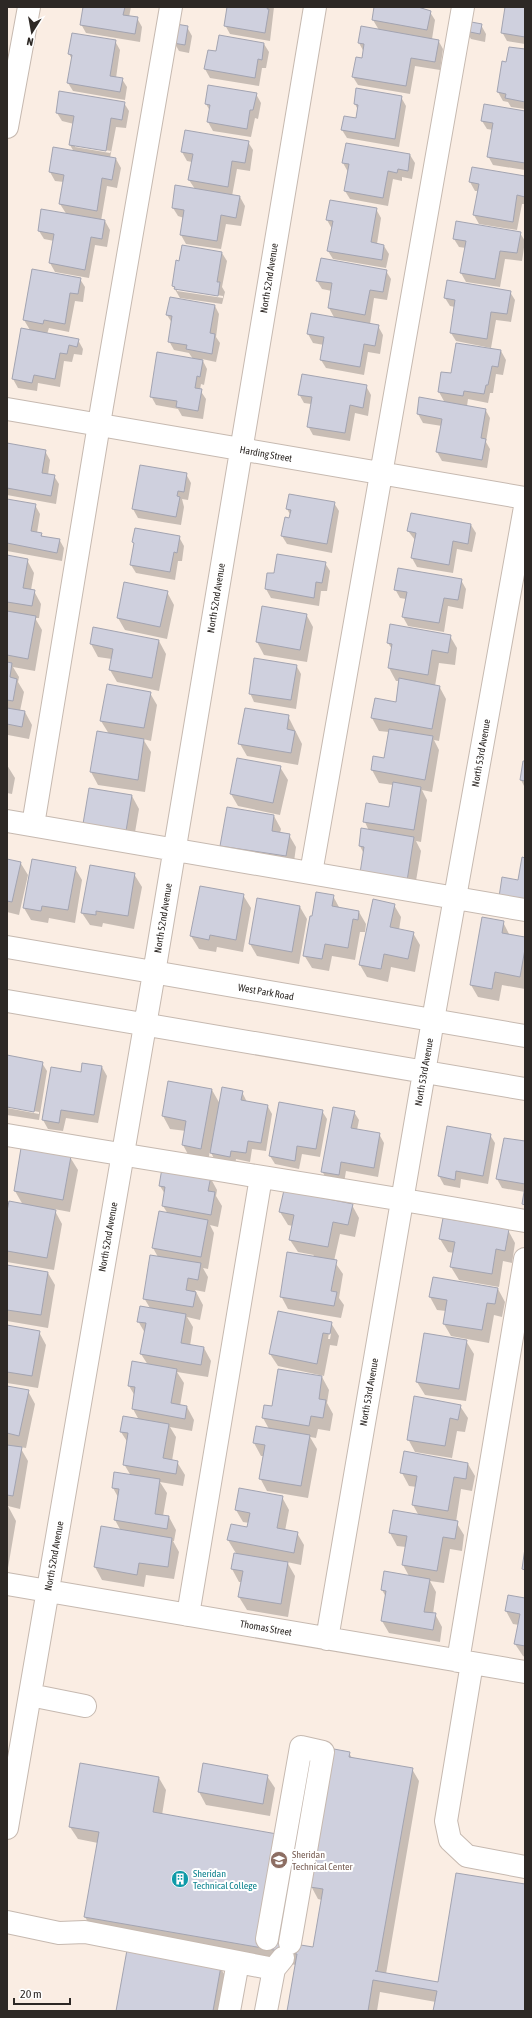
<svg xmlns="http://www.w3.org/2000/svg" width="532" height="2018" font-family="'Asap Condensed',sans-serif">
<rect width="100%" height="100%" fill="#faede3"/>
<!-- shadow -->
<path fill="#0003" fill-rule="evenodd" d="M84 7H131L129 17 137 18 142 27 140 42 86 33 81 24Z
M227 7H274L270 41 230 34 225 25Z
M375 7H424L423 10 430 12 435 20 432 39 438 40 443 49 440 70 415 66 410 94 358 85 353 77 363 59 364 52 359 43 379 30 373 20Z
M506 7H525V44L507 41 502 32Z
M481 25 486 34 485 42 471 39 466 31Z
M187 27 192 36 189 53 179 51 174 42Z
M115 41 120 50 116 78 122 79 127 87 125 100 73 91 68 83 72 59 69 54Z
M264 44 269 52 266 68H262L259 86 210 78 205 69 217 52Z
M525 50V109L511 107 508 102 503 101 498 92 503 62 507 63Z
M256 94 261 103 258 119 255 118 251 137 213 131 208 122 210 111 206 104Z
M401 97 406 106 399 147 347 138 342 130 357 119 358 110 355 104Z
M124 103 129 111 126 128 116 127 110 158 116 159 121 168 117 188 107 186 101 221H105L110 230 107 247 95 245 89 278 55 272 50 263 54 241 44 239 39 231 67 215 60 204 64 182 55 181 50 172 54 148 74 152 70 145 74 124 62 121 57 113ZM75 145 111 151 110 153 75 147Z
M525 112V170L493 165 488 156 493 130 487 129 482 121Z
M248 142 253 150 250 171 237 169 232 196 240 197 245 206 241 226 226 224 221 249 186 244 181 235 184 218 178 216 173 208 195 189 189 180 192 162 187 161 182 152Z
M410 155 415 163 412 179 402 177V181L393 179 388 206 350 199 345 191 348 172 343 163Z
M525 177V204H522L517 230 479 224 474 215 479 191H475L470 182Z
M376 209 381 218 377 244 384 246 389 254 386 268 333 259 328 251 332 229 327 220Z
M520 233 525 241 522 261 505 259 500 287 466 282 461 273 466 248 459 247 454 239Z
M222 253 227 261 222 287 225 292 222 304 180 298 173 286ZM177 289 223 296V298L177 291Z
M32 270 80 279 85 287 83 302 75 301 69 332 49 328 47 334 78 340 83 349 82 355 74 354 72 362 64 361 60 387 38 383 37 391 18 388 13 379 30 330 24 320Z
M386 271 391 279 387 300 374 298 370 324 378 326 383 335 380 354 368 352 364 375 326 368 321 360 324 345 313 343 308 334 335 319 329 308 332 291 322 289 317 281Z
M510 292 515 300 511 322 496 320 491 348 456 341 451 333 455 307 450 306 445 298Z
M215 306 219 314 216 337 220 343 216 362 202 359 207 369 204 385 201 384 200 390 206 399 203 419 182 416 178 409 156 405 151 396 193 359 189 353 174 350 169 341 172 323 167 315Z
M501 351 506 360 503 375 496 374 493 393H490L488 403 468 399 467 406 485 409 490 418 486 442 490 449 487 468 442 461 437 452 442 426 423 423 418 414 420 398 445 403 439 392 451 374Z
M366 386 371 395 368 416 355 413 350 441 313 435 308 426 311 404 304 403 299 394Z
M7 444 45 451 50 460 48 475 54 476 59 484 56 504 7 495Z
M186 474 191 483 188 500 182 499 184 507 181 525 138 518 133 509Z
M7 500 35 505 40 514 37 533 41 534 43 537 59 539 64 548 62 561 7 551Z
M334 503 339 511 332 553 287 544 282 536 291 516 287 509Z
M471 525 476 533 472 552 457 549 453 573 417 567 412 558 415 540 408 531Z
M179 537 184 546 182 561H178L175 580 136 573 131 565 135 545 133 542Z
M7 556 27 560 34 573 31 590 34 591 41 604 39 618H35L42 630 35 671 13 667 19 677 18 682 24 692 20 711 25 712 32 725 29 739 8 735 7 744Z
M325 563 330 571 327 591H321L319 606 271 598 266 589 275 575Z
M461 580 466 589 463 609 448 606 444 632 408 626 403 617 406 599 400 598 395 589Z
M167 592 174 605 167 639 125 630 118 618Z
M306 614 313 627 307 662 264 655 257 642Z
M450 636 457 648 455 665 439 663 435 686H439L446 699 439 741 434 740 439 750 432 792 422 790 427 800 421 842 416 841 421 851 414 893 364 854 360 846 369 831 365 822 389 808 393 785 379 783 372 770 385 759 389 732 379 731 372 718 396 703 400 681H396L389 668 392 649 388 643Z
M159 641 166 654 159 691 117 682 110 670 112 659 98 657 91 644Z
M296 665 301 674 296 709 254 702 250 693Z
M150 693 157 705 151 741 143 739 151 752 145 792 98 785 91 772 109 734 101 721Z
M288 716 302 744 298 765 247 756 240 744Z
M524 762H525V788L521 780Z
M7 765 15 778 12 794 7 793Z
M280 767 288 780 280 815 238 806 231 794Z
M90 789 132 796 139 809 133 844Z
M274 816 281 829 280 833 289 835 296 847 293 869 229 858 221 845Z
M7 860 20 862 28 875 19 915 7 912Z
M75 868 82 880 75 923 49 918 48 923 31 920 24 908Z
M134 874 142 887 134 929 103 923 102 927 90 925 82 913Z
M243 895 251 908 243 952 217 947 216 952 199 949 191 936Z
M333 896 340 909 359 912 366 924 365 932H360L355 960 332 956 329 971 312 968 304 955 313 917Z
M394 905 401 917 399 930 413 933 420 945 415 972 391 967 388 982 367 977 360 965Z
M300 907 307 919 299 964 257 956 250 944Z
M503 922 510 936 525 938V989L502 985 499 1001 478 997 471 985Z
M7 1056 42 1063 47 1071 39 1120 7 1115V1108L39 1114V1112L7 1106Z
M102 1067 107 1076 98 1123 66 1118 63 1131 48 1129 43 1120 52 1068 82 1074Z
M212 1090 220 1104 242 1092 247 1102 267 1105 272 1114 266 1151 252 1149 250 1162 236 1159 235 1165 216 1162 210 1151 208 1161 190 1158 183 1145 186 1131 170 1129 163 1116Z
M322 1111 327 1119 320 1157 302 1154 299 1169 275 1164 270 1156Z
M354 1112 359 1120 357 1130 379 1134 384 1143 378 1177 346 1171 344 1183 327 1180 322 1171Z
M448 1127 490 1135 495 1143 488 1184 461 1179 460 1188 444 1185 439 1176Z
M525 1142V1192L502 1188 497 1179Z
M70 1157 78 1170 70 1212 54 1209 62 1224 54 1270 7 1262V1217L23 1205 15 1191Z
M210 1177 217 1190 216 1196 222 1206 218 1227 210 1225 214 1233 208 1269 203 1268 208 1277 205 1292 195 1290 203 1305 200 1320 187 1317 193 1327 190 1346 204 1348 211 1361 208 1377 177 1372 184 1383 180 1406 187 1407 194 1420 192 1431 170 1427 176 1437 172 1461 177 1462 185 1475 183 1486 160 1482 167 1493 163 1516 169 1517 176 1530 174 1541H173L179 1552 174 1579 146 1575 144 1587 102 1580 95 1567 102 1528 121 1531 115 1520 118 1497 113 1488 131 1476 124 1464 128 1443 121 1432 139 1420 133 1409 135 1396 129 1386 148 1365 141 1354 145 1333 138 1321 150 1308 144 1298 158 1257 153 1248 168 1214 163 1206 165 1194 160 1186Z
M352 1205 359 1218 355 1237 340 1234 334 1261 343 1274 339 1298 344 1305 341 1318 288 1309 281 1296 314 1255 298 1252 290 1240 293 1226 288 1225 280 1212Z
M508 1230 515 1243 512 1263 503 1261 499 1287 459 1280 451 1267 454 1253 448 1252 440 1239Z
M7 1266 48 1273 55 1285 48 1328 7 1321Z
M498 1289 505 1302 502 1317 494 1315 489 1343 451 1336 444 1324 446 1311 437 1310 430 1297Z
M331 1323 339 1336 337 1346 330 1345 324 1376 278 1366 270 1354ZM329 1333H331L330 1339H328Z
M7 1326 39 1332 46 1345 38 1388 7 1383Z
M466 1341 474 1354 466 1401 425 1395 417 1382Z
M322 1377 329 1390 327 1403 333 1414 330 1431 318 1429 316 1438 310 1437 317 1449 308 1498 267 1491 260 1478 264 1456H261L254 1443 269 1429 263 1418 265 1406 273 1408Z
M7 1387 28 1391 35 1404 26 1448 20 1447 28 1461 20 1509 8 1506 16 1521 8 1568H7Z
M460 1406 468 1418 465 1432 457 1431 452 1458 415 1452 408 1439Z
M468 1464 475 1476 472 1491 461 1489 456 1522 464 1535 462 1551 450 1549 444 1583 430 1581 436 1592 433 1614H435L442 1627 440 1642 389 1633 382 1621 386 1597 382 1590 409 1576 403 1565 406 1547 397 1546 390 1533 394 1511 419 1516 413 1505 417 1487 409 1486 402 1473Z
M282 1497 289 1510 285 1531 297 1533 304 1545 301 1565 287 1562 295 1576 288 1617 247 1610 239 1597 242 1582H239L232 1569 237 1555 228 1540 248 1528 249 1523 243 1522 236 1510Z
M525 1599V1657L523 1656 515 1644 519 1625 513 1624 506 1611Z
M349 1753 352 1758 412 1769 419 1781 386 1974 439 1984 525 1885V2011H434L436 2002 380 1992 377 2011H288L296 1965 92 1929 85 1917 98 1843 78 1839 70 1827 159 1778 166 1790 162 1815 267 1940 314 1948 322 1900 318 1899 311 1886Z
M204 1764 267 1776 275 1788 270 1816 206 1805 199 1792Z
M220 1967 227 1979 222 2011H117Z"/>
<!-- building -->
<path fill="#cfd0de" stroke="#a3a4b1" d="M83 7H125L123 15 138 17 135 34 80 25Z
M227 7H268L267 9H269L265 33 224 26Z
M374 7H418L431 11 427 30 372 20Z
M505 7H525V37L501 33Z
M466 21 482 24 480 34 465 31Z
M176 24 188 26 185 45 173 43Z
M361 26 439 40 435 62 411 58 406 86 352 77 356 57 362 58 364 44 358 43Z
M72 33 116 40 110 76 123 78 120 92 67 83 72 55 68 54Z
M219 35 264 43 262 60 258 59 255 78 204 69 208 50 216 51Z
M509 47 525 49V102L505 98 506 94 497 92 502 61 506 62Z
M208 85 257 93 253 110H250L247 129 207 122 210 105 205 104Z
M356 88 402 96 395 139 341 130 344 116 356 118 358 105 354 104Z
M59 91 125 102 122 120 111 118 106 151 69 145 74 116 56 113Z
M484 104 525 111V163L487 157 493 123 481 121Z
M185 130 249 141 245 163 232 161 228 187 188 180 193 154 181 152Z
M346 143 410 154 408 171 398 169 397 173 388 171 383 198 344 191 349 164 342 163Z
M53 147 116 158 112 180 102 178 97 211 59 204 64 175 49 172Z
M472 167 525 176V197L517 195 513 222 473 215 479 184 469 182Z
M175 185 240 196 236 218 221 215 217 241 180 235 184 210 172 208Z
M330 200 377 208 371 242 384 245 382 260 327 251 333 221 326 220Z
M41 209 105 220 102 239 91 237 85 270 49 263 54 234 38 231Z
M456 221 521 232 517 253 500 251 495 279 460 273 466 241 453 239Z
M182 245 222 252 217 282H220L218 296 174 289 175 287 172 286 176 260 179 261Z
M321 258 387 270 383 292 370 290 365 315 328 308 332 283 316 281Z
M32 269 81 278 78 294 70 293 65 324 44 320 43 324 23 320Z
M447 280 511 291 507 314 491 312 487 339 450 333 455 300 444 298Z
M170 297 215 305 210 333 215 334 212 354 186 349 187 345 168 342 172 316 166 315Z
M311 313 379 325 375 346 364 344 360 367 320 360 324 337 307 334Z
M21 328 79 339 77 347 69 345 67 354 60 353 55 379 34 375 32 383 12 379Z
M456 343 501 350 498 367 492 366 488 385H486L484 394 464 391 463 396 438 392 441 372 451 373Z
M157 352 203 360 200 377 197 376 195 388 202 389 198 411 176 407 177 401 150 397Z
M302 374 367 385 363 408 350 405 345 433 307 427 312 397 298 395Z
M419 397 486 409 481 438 486 439 482 460 436 452 442 419 417 414Z
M7 443 46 450 42 473 55 475 51 496 7 488Z
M140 465 187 473 184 492 178 491 177 496 180 497 176 517 132 509Z
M289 494 335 502 327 544 281 536 285 517 289 518 291 510 286 509Z
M7 499 36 504 31 531 42 533 41 536 60 539 57 553 7 543Z
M411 513 471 524 468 544 453 541 449 565 411 558 416 533 407 531Z
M135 528 180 536 177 553 174 552 170 572 130 565 134 543 132 542Z
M277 554 326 562 322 583 316 582 314 598 265 589 267 573H274Z
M7 555 28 559 23 588 35 590 32 606 7 602Z
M398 568 462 579 458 600 444 598 439 623 402 617 407 592 394 590Z
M124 582 168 591 160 627 117 618Z
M262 606 307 614 300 650 256 642Z
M7 611 36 616 28 659 7 655Z
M390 624 451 635 448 653 432 650 428 675 388 668 392 644 387 643Z
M93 627 159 640 152 678 109 670 113 649 90 644Z
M254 658 297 665 291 700 249 694Z
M7 662 12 663 10 677 17 679 13 701 7 700Z
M399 678 440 686 432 729 371 718 375 698 396 702Z
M107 684 151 692 144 728 100 721Z
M7 708 25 711 22 727 7 724Z
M245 708 289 715 287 729 295 731 291 753 238 744Z
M389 729 433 736 425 780 371 770 373 756 384 758Z
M97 731 144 739 138 780 90 772Z
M237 758 281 766 273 803 230 794Z
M523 761H525V781L520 780Z
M393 782 421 787 414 830 363 822 366 803 389 807Z
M89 788 132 795 126 831 83 824Z
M227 807 274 815 272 831 290 834 286 856 220 846Z
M361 828 414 837 407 881 360 873 364 847 359 846Z
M522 857 525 858V901L499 897 502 877 518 880Z
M7 859 21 862 12 902 7 901Z
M32 859 76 867 68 910 42 906 41 911 23 908Z
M90 865 135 873 128 916 96 911V915L81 913Z
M200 886 244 894 236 940 210 935 209 940 190 936Z
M316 892 334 895 332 906 359 911 358 920 353 919 348 948 325 944 322 959 303 956 310 916H312Z
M257 898 300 906 292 952 249 944Z
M373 899 395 904 390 927 414 932 408 959 384 954 381 969 359 965Z
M482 917 504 921 502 933 525 937V949L520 977 495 972 492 989 470 985Z
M7 1055 43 1062 34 1112 7 1107Z
M82 1063 102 1066 94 1115 61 1110 59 1123 42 1120 51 1067 81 1072Z
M168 1081 212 1089 201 1149 182 1145 186 1121 162 1116Z
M222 1087 243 1091 241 1100 268 1105 261 1143 248 1141 246 1153 231 1151 230 1157 210 1153Z
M279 1102 323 1110 316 1149 297 1146 295 1161 269 1156Z
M333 1107 355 1111 351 1128 380 1133 374 1168 341 1162 339 1175 321 1172Z
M447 1126 491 1134 483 1176 456 1171 455 1180 438 1176Z
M504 1138 525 1141V1184L496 1179Z
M21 1148 71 1156 63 1200 14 1191Z
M162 1168 211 1176 208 1191 215 1192 211 1215 162 1206 165 1187 159 1186Z
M525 1186V1205L522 1204Z
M284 1190 353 1204 348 1225 333 1222 328 1247 289 1240 294 1215 279 1212Z
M9 1201 56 1210 47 1258 7 1251V1211Z
M159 1211 208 1220 201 1257 152 1248Z
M443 1218 509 1229 505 1251 496 1249 492 1274 450 1267 455 1242 439 1239Z
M287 1252 337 1260 331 1291 337 1292 334 1306 280 1297Z
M150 1255 201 1263 198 1280 188 1278 186 1290 196 1292 193 1307 143 1299Z
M7 1265 48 1272 41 1315 7 1310Z
M433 1277 498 1288 495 1304 487 1303 482 1330 443 1324 447 1300 429 1297Z
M140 1306 186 1314 181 1343 204 1347 201 1365 140 1354 146 1323 137 1322Z
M278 1311 332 1322 330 1334 323 1333 317 1364 269 1354Z
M7 1325 40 1331 32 1376 7 1372Z
M424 1333 467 1340 459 1389 416 1382Z
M132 1361 177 1369 171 1403 187 1406 185 1419 132 1409 135 1387 128 1386Z
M278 1369 322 1376 319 1399 326 1400 323 1418 311 1416 309 1426 262 1418 264 1405 272 1406Z
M7 1386 29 1390 19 1436 7 1433Z
M414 1396 461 1405 458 1420 450 1418 445 1446 407 1440Z
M123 1416 169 1424 163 1458 178 1461 176 1474 123 1465 128 1433 120 1432Z
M256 1426 310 1435 301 1486 259 1479 265 1445 253 1443Z
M7 1445 22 1447 13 1496 7 1495Z
M404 1451 468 1463 466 1479 454 1477 448 1511 412 1505 417 1476 400 1473Z
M114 1472 160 1479 155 1514 169 1516 167 1529 114 1520 119 1489 112 1488Z
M239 1488 283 1496 277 1528 298 1532 294 1553 227 1540 231 1524 247 1527 250 1513 235 1510Z
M393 1510 458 1521 455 1539 443 1537 437 1571 402 1565 407 1536 389 1533Z
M101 1526 172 1538 168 1567 139 1563 137 1575 94 1567Z
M525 1548V1570L522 1569Z
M234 1553 288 1562 281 1604 238 1597 243 1571 231 1569Z
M384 1571 430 1579 424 1612 436 1613 433 1630 381 1621 386 1591 381 1590Z
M508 1595 525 1598V1646L514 1644 520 1614 505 1611Z
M334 1749 350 1752 349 1757 413 1768 377 1971H375L438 1982 456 1873 525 1884V2011H433L437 1991 373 1980 368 2011H287L297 1954 84 1917 99 1832 69 1827 80 1763 159 1777 153 1812 277 1834 258 1938 313 1947 323 1889 310 1887Z
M203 1763 268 1775 263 1804 198 1792Z
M127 1950 221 1966 213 2011H116Z"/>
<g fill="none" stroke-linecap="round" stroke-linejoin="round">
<defs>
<path id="minor" d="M7 127 29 7
M7 409 525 498
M7 821 525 910
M33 825 102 406 171 7
M311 873 463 7
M7 947 525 1036
M7 1001 525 1089
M7 1135C179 1165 353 1190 525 1221
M7 1584 525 1672
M188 1615 261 1177
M327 1639 433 1020 525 507
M458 1661 525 1259
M472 1663 446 1821 450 1840 467 1856 525 1867
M30 1695 85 1706
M7 1828 154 973 315 7
M7 1922 59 1933 85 1932 274 1969
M267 1939 301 1747 323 1752 290 1943
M229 2011 238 1962
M266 2011 274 1969 283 1958"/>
</defs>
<!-- minor casing -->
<use href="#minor" stroke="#c6b9b0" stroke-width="24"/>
<!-- minor -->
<use href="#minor" stroke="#fff" stroke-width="22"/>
</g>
<!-- icons -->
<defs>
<symbol id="school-disc" viewBox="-11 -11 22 22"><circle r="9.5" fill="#8d6e63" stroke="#fff"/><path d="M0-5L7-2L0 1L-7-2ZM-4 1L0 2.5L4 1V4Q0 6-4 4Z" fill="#fff"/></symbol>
<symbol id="building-disc" viewBox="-11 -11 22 22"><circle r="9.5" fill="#0f9aa8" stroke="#fff"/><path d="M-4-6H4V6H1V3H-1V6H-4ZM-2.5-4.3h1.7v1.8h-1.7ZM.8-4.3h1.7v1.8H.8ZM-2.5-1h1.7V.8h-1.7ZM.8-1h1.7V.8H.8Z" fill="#fff"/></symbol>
</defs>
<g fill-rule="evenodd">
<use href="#school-disc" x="269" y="1850" width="20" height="20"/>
<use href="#building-disc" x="170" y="1869" width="20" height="20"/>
</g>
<g text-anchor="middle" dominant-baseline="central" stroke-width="4" stroke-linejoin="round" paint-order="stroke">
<!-- street labels -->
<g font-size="10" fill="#2d2825" stroke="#fff">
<text transform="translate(269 278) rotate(-81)">North 52nd Avenue</text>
<text transform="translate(266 454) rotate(10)">Harding Street</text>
<text transform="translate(216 598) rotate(-81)">North 52nd Avenue</text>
<text transform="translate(481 753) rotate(-80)">North 53rd Avenue</text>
<text transform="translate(163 918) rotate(-81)">North 52nd Avenue</text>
<text transform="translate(266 992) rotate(10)">West Park Road</text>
<text transform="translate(424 1072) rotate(-80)">North 53rd Avenue</text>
<text transform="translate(108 1237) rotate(-80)">North 52nd Avenue</text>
<text transform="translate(369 1392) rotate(-80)">North 53rd Avenue</text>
<text transform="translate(54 1556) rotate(-80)">North 52nd Avenue</text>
<text transform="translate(266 1628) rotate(10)">Thomas Street</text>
</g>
<!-- education labels -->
<g font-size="10" fill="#785e54" stroke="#fff" text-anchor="start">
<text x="292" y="1854">Sheridan<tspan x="292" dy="12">Technical Center</tspan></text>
</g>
<!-- culture labels -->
<g font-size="10" fill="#0d838f" stroke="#fff" text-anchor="start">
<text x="193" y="1873">Sheridan<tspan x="193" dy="12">Technical College</tspan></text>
</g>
</g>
<!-- border -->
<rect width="532" height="2018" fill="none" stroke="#2d2825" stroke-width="16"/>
<!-- north arrow -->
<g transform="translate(32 32) rotate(191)" stroke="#ffffff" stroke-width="3" paint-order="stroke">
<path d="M0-3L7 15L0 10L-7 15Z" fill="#2d2825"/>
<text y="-6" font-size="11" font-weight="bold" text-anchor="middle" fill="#2d2825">N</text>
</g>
<!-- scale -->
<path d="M14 1998v6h56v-6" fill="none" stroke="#2d2825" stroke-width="2"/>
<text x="20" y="1998" font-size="12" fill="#2d2825" stroke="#ffffff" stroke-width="3" paint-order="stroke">20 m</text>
</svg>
